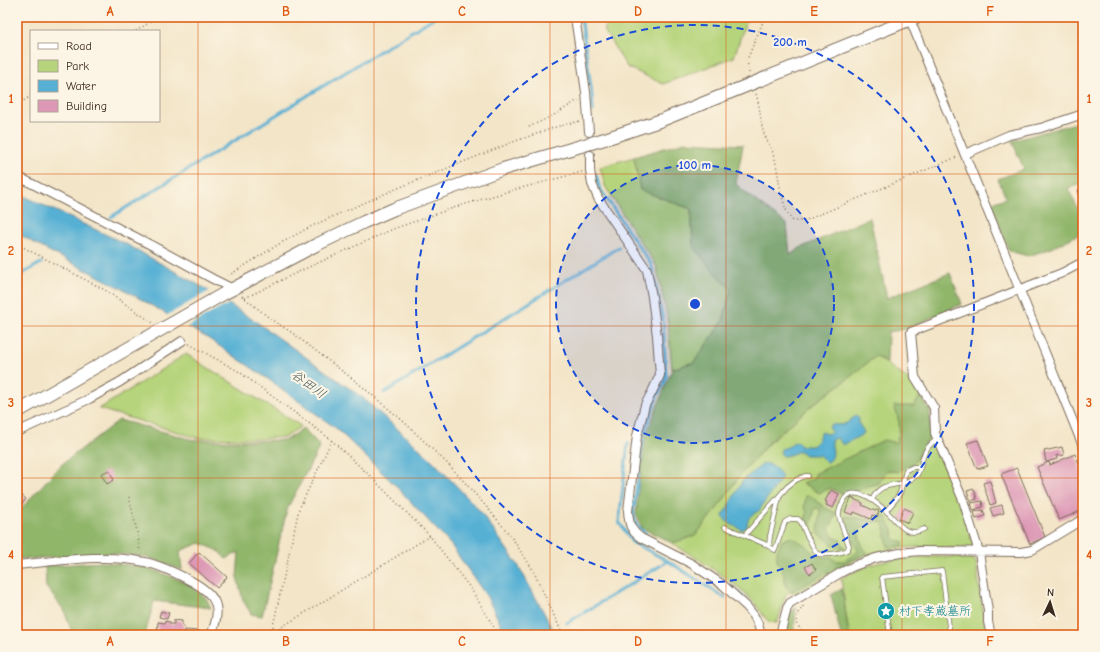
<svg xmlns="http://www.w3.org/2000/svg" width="1100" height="652" font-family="'Comic Neue','Klee One',sans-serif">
<rect width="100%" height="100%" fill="#fcf5e5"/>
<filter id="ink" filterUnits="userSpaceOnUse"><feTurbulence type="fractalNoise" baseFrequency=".025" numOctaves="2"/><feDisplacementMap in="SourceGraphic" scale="8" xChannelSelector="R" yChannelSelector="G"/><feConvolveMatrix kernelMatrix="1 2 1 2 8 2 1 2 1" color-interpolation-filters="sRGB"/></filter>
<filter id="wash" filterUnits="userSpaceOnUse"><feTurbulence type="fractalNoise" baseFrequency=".012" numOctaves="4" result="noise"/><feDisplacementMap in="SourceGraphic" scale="16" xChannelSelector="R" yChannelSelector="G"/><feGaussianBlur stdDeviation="0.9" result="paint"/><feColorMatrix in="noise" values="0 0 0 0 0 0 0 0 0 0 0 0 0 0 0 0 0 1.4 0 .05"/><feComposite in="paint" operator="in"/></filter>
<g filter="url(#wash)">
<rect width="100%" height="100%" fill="#f3e5c8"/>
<!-- green -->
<path fill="#b6d47b" stroke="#787f4c" d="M604 17H747V18L734 57 663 84 627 67 605 32Z
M634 157 640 190 691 209 693 246 712 270 731 289 723 321 694 362 672 369 668 320 656 265 637 237 605 186 600 167Z
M186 354 301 426 286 437 256 439 198 438 99 409Z
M876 356 913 383 930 411V427L931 434 960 503 974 548 913 547 881 551 859 558 796 593 788 592 786 595 777 623 769 622C763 616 758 607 752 600 732 579 697 559 672 543L695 536 722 502 740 475 769 443 816 402 845 381Z
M922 557H970L976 562 986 635H849L841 578C854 572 867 565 882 562 895 559 909 558 922 557Z"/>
<!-- forest -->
<path fill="#90b66b" stroke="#667044" d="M1083 121V184L1068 188 1083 220V232L1050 249 1028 256 1009 251 991 203 1006 198 998 179 1024 169 1012 141Z
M685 142 743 145 736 184 757 202 787 224 790 255 800 248 870 218 887 298 950 273 962 304 906 329 888 332 887 363 876 356 845 381 816 402 768 443 740 475 722 502 695 536 672 543 642 528 636 514 638 492 646 435 672 369 694 362 723 321 731 289 712 270 693 246 691 209 640 190 634 157Z
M921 395 930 411V427L931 434 914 463 907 466 898 472 887 470 879 484 868 486 849 496 837 492 831 488 819 493 802 483 813 479 816 473 884 440 896 443C902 429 899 420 894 406H914Z
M119 420 194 440 256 441 286 440 303 428 320 446 287 509 262 616 251 614 243 600 237 577 239 552 226 559 217 550 200 543 180 551 182 570 148 557 111 553 26 559 17 558V513L61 465Z
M806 496H811L825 508 836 513 833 522 829 528 833 537 840 540 845 548C833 549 828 539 818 533 818 525 821 517 820 509L815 508 811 524 809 526 805 522 807 512 804 507Z
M884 514 893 530 894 540 903 541V546L888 547 883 523 879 521 867 525 858 531C860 539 861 547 868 553L837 567 797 589 791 591 786 587 784 574 777 561V552L781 541 791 537 805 545 814 554 820 557H831L836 561H844L859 551C852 540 844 530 846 516L868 520H877Z
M102 562 143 567 175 578 191 586 206 598 211 608 154 601 145 635H73L64 610 46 587 45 566Z
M842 589 849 635H841L831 595Z
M796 607 794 630 792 631 791 635H784L789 615Z"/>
<!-- water -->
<path fill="#57b0d4" stroke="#496d79" d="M17 191 24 196 128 245 204 288 258 323 363 398 432 460 480 511 518 565 556 635H506L487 597 451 545 396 486 337 429 268 379 209 339 125 290 39 246 17 233Z
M856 416 859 418V424L864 432 863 434 843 445 837 438 831 440C832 448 836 457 828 462L825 461 819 455H805L800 451 786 456H783L780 453 781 449 788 447 794 442H797L800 444V446H813L818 440 820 434 822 432 827 434 832 432 829 427 831 424C837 425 843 426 848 422 851 420 852 418 856 416Z
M766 463C773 466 779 470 782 477L762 506 759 511C751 514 747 518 747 527L742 530C736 526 725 523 723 516L743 480 763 464Z"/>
<!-- pier -->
<path fill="#f3e5c8" d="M211 290 230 303 185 328 166 316Z"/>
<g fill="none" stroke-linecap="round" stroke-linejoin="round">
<!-- stream -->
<path stroke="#57b0d4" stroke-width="3" d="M581 17 592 96 593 111
M596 174 599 187 633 238 651 264 663 320 666 376 664 383 657 396 644 434 633 512C635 524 637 526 646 534
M111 217 435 17
M17 277 41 263
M384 393 619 247
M628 443 619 522 632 542 668 561 725 598
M730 586 749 603 760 619
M567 623 668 561"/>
</g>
<g id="blocks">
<!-- building -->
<path fill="#dd98b5" d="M1083 189V203H1082L1078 190Z
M978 440 988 466 977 469 967 443Z
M1062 447 1064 455 1058 456V455L1056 456 1057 459 1046 462 1044 451Z
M1075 454 1083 473V510L1059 520 1037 467 1049 462 1050 465Z
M1017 468 1045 537 1030 544 1001 474Z
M109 470 114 480 107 484 101 474Z
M990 481 996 503 990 505 983 483Z
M17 486 21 489 18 492 26 499 19 508 17 506Z
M974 489 977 499 971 501 967 491Z
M831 490 839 494 833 508 826 505 827 502 825 501Z
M851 498 863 503 862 505 875 511 876 510 879 511 877 517 872 515 871 519 854 512 853 515 845 512Z
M982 501 983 507 973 510 971 503Z
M1002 505 1004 513 993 516 990 508Z
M904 508 913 512 908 523 899 519Z
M983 510 985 516 976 519 974 512Z
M199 552 227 577 217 588 189 563Z
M812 563 816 570 810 574 805 567Z
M161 611 169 613 167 619 159 617Z
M174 620 182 621V625L184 626 183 635H157L158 622 165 623V621L170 622V624H174Z
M185 630 199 631V635H185Z"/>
</g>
</g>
<g filter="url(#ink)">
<use href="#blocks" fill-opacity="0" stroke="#7b6b5a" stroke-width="1"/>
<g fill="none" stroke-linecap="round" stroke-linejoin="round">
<defs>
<path id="lane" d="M872 500C881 481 892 488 908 481 911 479 916 477 918 473 919 471 920 467 921 465 923 454 928 444 937 440
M886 511 896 499 900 493 906 470 913 467H920
M725 527 765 544 775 550 785 522 790 519H798L801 522 806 534 817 554C822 555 844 554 848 549 848 548 848 547 849 546 846 536 841 526 839 516 838 512 841 506 843 502 851 482 876 502 886 511 892 516 899 526 906 530 912 533 919 532 924 529
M745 535 787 487 796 480 805 476H808
M769 546 770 536 779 498
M890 635 882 577 942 571 950 635"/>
<path id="street" d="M575 17 586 92 589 132
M909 17 1083 446
M965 154 1009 135 1041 128 1083 114
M590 155V170L592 184 598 198 647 270 652 297 657 336 660 375 652 392 645 405 637 436 628 511C629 524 630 530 641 538L692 564 723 585 747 607 754 616 758 624 761 635
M17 176 149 244 213 279 233 289
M17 432 89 399 120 382 182 341
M17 565C59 561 103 553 145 562 162 566 178 574 193 582 218 596 222 609 211 635
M780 635 787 608 790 603 842 572 854 566 876 558 900 553 920 551 1021 552 1032 550 1083 519
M991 635 988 622V611L979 552 963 500 935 433 934 408 915 377 911 332 1062 273 1083 262"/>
<path id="secondary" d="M17 412 225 293 316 245 364 222 394 209 503 169 608 138 662 120 916 17"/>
</defs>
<!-- lane casing -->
<use href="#lane" stroke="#7b6b5a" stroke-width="5.5"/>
<!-- street casing -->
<use href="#street" stroke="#7b6b5a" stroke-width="10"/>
<!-- secondary casing -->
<use href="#secondary" stroke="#7b6b5a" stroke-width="14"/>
<!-- path -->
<path stroke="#7b6b5a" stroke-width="1.5" stroke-dasharray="1 3" stroke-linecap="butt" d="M136 31 158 17
M749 73 747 60 765 17
M756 94C760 106 760 118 763 130 766 141 773 150 775 159 779 176 781 209 793 221H804L957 157
M17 105 31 96
M529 127 556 114 575 102 579 101
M17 244 105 290 153 323
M228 276 279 244 312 226 343 212 398 188 513 142 556 127 580 121
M242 296 272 320 291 332 358 383 403 421 450 466 484 504 510 535 533 570 563 635
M245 298 298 272 393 229 459 206 506 192 582 172
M189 344 238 371 329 438 368 474 430 536 471 589 495 629 498 635
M129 497 138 536 140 552
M803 606V607L797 614 796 623 805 635
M273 635V626L299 509 332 440
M274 635 280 628 430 536"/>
<!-- lane -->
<use href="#lane" stroke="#fff" stroke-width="4"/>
<!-- street -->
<use href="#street" stroke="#fff" stroke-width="8"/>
<!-- secondary -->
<use href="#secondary" stroke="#fff" stroke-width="12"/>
</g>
</g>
<!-- grid -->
<path fill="none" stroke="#df570d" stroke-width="1" stroke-opacity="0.55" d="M198 17V635M374 17V635M550 17V635M726 17V635M902 17V635M17 174H1083M17 326H1083M17 478H1083"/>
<!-- distance rings -->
<circle cx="695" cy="304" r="139" fill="#1d4ed8" fill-opacity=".12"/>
<g fill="none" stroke="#1d4ed8" stroke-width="2" stroke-dasharray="7 5">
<circle cx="695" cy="304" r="139"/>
<circle cx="695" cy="304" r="279"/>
</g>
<!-- icons -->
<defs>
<symbol id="sight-disc" viewBox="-11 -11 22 22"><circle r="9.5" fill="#0f9aa8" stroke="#fcf5e5"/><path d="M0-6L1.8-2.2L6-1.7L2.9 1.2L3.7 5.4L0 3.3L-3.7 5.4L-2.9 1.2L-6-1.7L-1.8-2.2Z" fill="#fff"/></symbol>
</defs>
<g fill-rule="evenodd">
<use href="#sight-disc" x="876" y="601" width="20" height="20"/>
</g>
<g text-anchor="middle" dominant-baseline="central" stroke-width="4" stroke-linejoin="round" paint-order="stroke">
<!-- culture labels -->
<g font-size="12" fill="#0d838f" stroke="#fcf5e5" text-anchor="start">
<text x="899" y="611">村下孝蔵墓所</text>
</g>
<!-- water labels -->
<g font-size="13" font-style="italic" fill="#45595e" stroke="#fcf5e5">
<text transform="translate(309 384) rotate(36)">谷田川</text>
</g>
</g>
<circle cx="695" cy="304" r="6" fill="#1d4ed8" stroke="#fcf5e5" stroke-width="2"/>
<g font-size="12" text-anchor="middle" font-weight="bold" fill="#1d4ed8" stroke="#fcf5e5" stroke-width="4" stroke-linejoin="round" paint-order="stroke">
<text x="790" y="46">200 m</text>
<text x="695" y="169">100 m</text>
</g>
<!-- margin -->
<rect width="1100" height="652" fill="none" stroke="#fcf5e5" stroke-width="44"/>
<!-- legend -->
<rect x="30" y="30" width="130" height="92" fill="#fcf5e5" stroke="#afa495"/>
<rect x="38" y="43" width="20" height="6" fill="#ffffff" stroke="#afa495"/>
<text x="66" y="50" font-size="12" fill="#3b2a1e">Road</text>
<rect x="38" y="60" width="20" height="12" fill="#b6d47b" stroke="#afa495"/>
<text x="66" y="70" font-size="12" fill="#3b2a1e">Park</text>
<rect x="38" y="80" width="20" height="12" fill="#57b0d4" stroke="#afa495"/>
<text x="66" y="90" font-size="12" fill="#3b2a1e">Water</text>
<rect x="38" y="100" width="20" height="12" fill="#dd98b5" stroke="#afa495"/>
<text x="66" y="110" font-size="12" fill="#3b2a1e">Building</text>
<!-- north arrow -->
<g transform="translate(1050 602) rotate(4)" stroke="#fcf5e5" stroke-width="3" paint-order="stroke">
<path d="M0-3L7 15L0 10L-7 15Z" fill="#3b2a1e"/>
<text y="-6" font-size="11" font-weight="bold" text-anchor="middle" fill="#3b2a1e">N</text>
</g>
<rect x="22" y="22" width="1056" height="608" fill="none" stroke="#df570d" stroke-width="1.5"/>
<g font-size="13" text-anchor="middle" font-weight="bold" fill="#df570d">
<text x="110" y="16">A</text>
<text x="286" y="16">B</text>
<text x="462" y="16">C</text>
<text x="638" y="16">D</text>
<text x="814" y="16">E</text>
<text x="990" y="16">F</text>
<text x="11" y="103">1</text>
<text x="1089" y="103">1</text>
<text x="11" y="255">2</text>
<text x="1089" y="255">2</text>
<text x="11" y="407">3</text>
<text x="1089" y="407">3</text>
<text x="11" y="559">4</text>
<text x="1089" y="559">4</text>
<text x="110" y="646">A</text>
<text x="286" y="646">B</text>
<text x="462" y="646">C</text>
<text x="638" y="646">D</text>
<text x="814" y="646">E</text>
<text x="990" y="646">F</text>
</g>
</svg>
